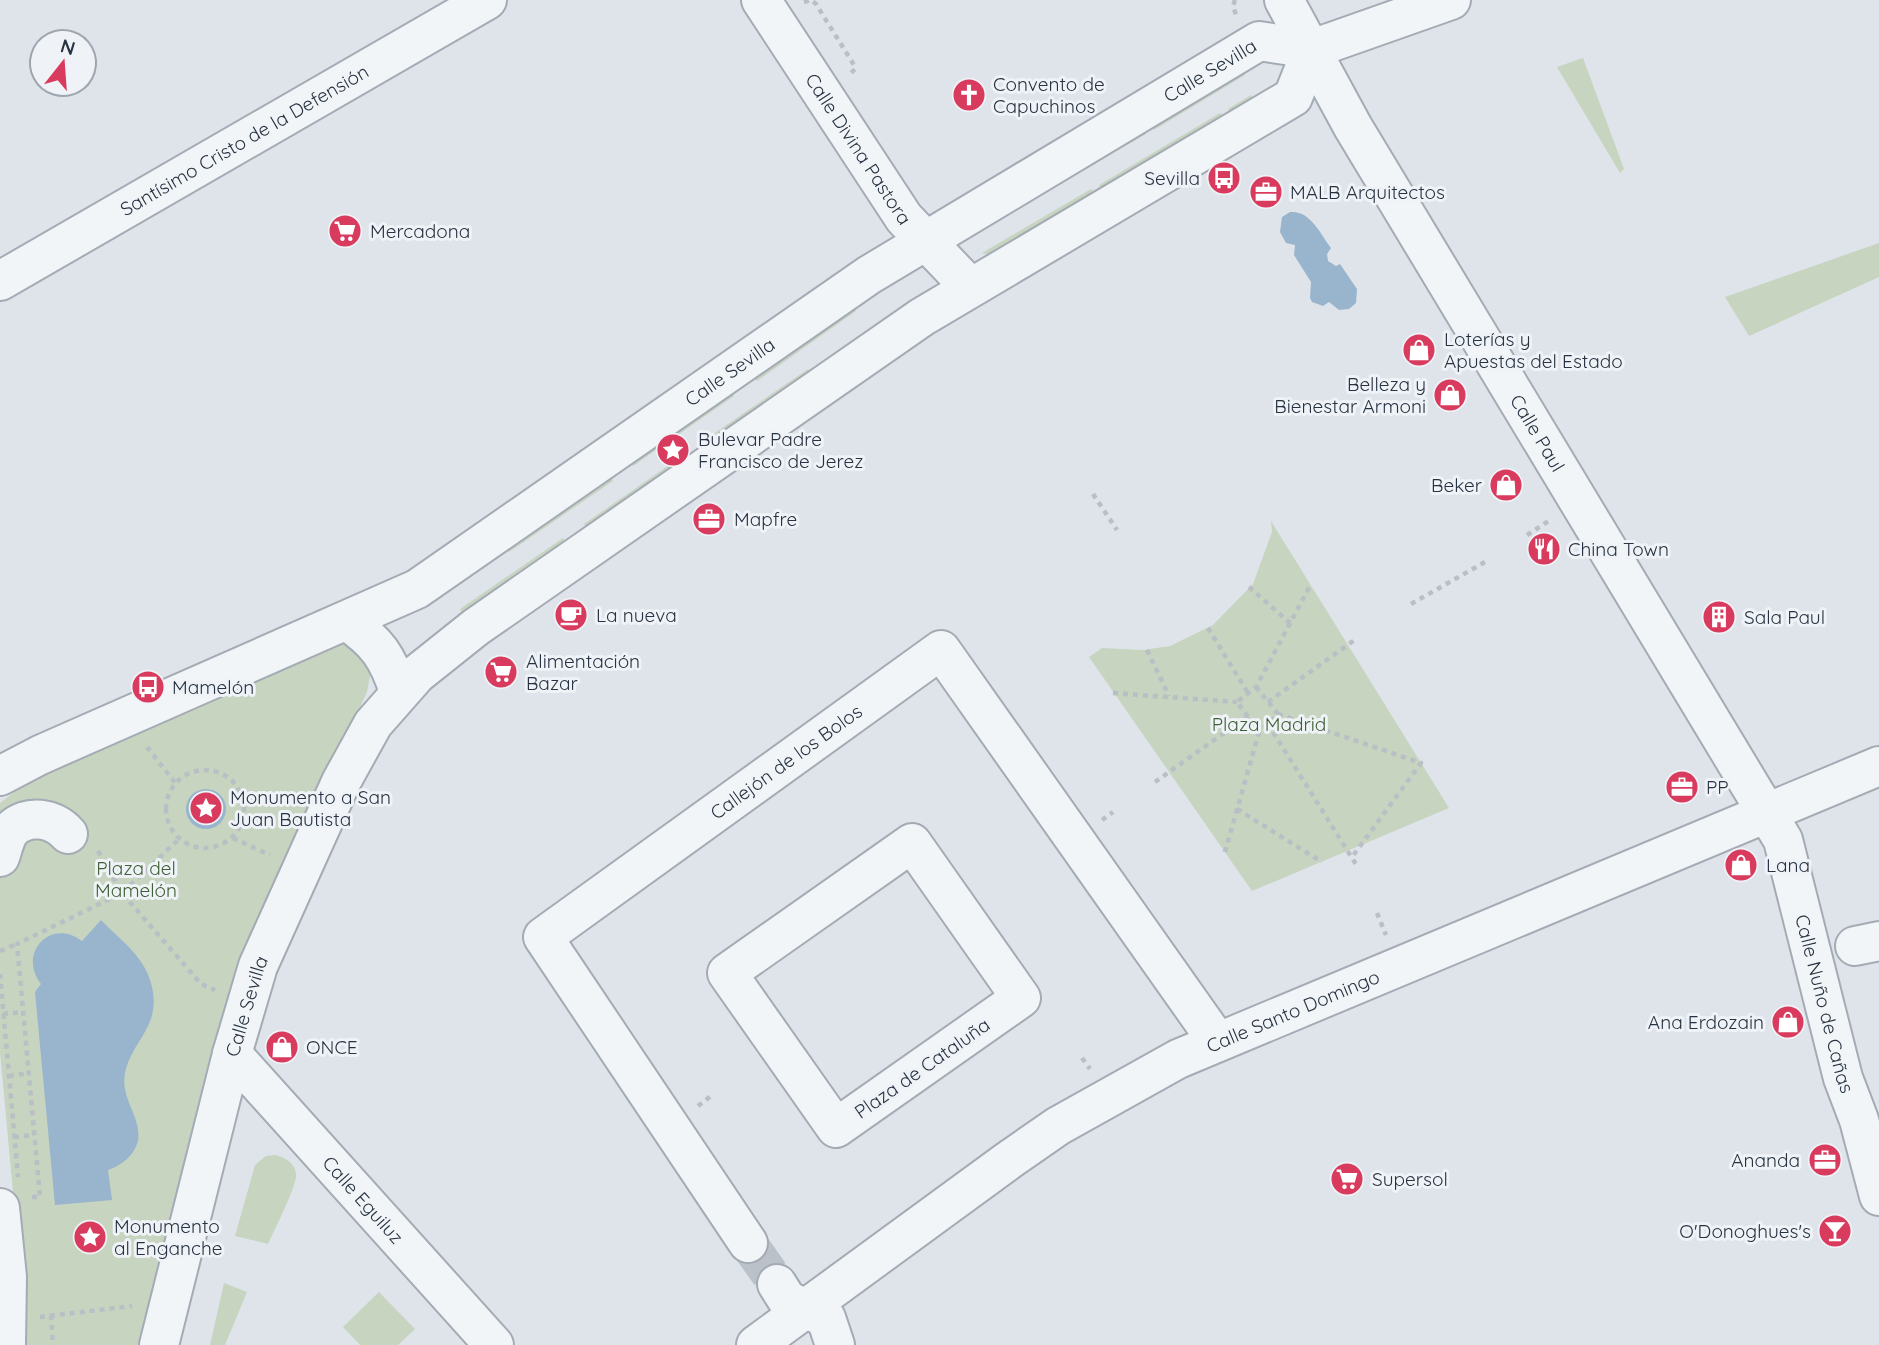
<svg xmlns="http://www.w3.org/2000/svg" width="1879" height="1345" font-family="Quicksand,sans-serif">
<rect width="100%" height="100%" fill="#dfe4ea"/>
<!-- green -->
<path fill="#c6d4c0" d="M1583 58 1624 169 1620 173 1557 67Z
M1242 71 1245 75 1154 130 1153 128 1146 131V134L978 232 976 228Z
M1251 95 1253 100 990 255 982 253 1091 189 1093 191 1100 187 1099 185 1220 113 1222 115 1229 111 1228 109Z
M1879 243V277L1749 336 1725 297Z
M853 307 856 311 757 381 753 376Z
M808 369 810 373 709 443 706 439Z
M732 391 734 396 633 466 630 461Z
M685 454 688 458 587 529 584 524Z
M610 476 613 481 509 552 506 548Z
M1271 521 1449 808 1252 891 1089 657 1102 648 1143 650 1170 646 1213 625 1253 584 1272 532Z
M563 538 565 543 463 614 460 609Z
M332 644C357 643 359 653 371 671L367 692 350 728 145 1345H21L22 1288 0 1052V803L38 774Z
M275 1155C286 1157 297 1165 296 1177 294 1191 275 1229 268 1244L235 1236 255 1165 266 1156Z
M224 1283 247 1292 225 1345H210Z
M379 1292 415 1329 398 1345H360L343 1327Z"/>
<!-- water -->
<path fill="#98b5cd" d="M1290 212C1310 210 1320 233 1331 248L1327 254 1328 261 1336 266 1340 264 1357 289 1356 303 1349 309 1339 310 1329 302 1323 306 1312 302 1310 298 1311 282 1294 255 1295 245 1286 243 1280 232 1282 217Z
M186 809a20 20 0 1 1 40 0a20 20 0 1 1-40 0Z
M101 920C122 942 145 956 152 987 161 1027 132 1040 125 1073 120 1099 142 1117 138 1141 134 1156 122 1165 108 1170L112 1200 55 1205 35 992 41 984C17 953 51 917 82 941Z"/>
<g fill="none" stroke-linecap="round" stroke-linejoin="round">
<!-- minor-tunnel -->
<path stroke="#bac1c8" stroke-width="38" stroke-dasharray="38 19" stroke-linecap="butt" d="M748 1243 777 1284"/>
<defs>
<g id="minor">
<path id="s1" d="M761 0 904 218 970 287"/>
<path id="s2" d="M1284 0 1353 127 1783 840 1843 1078 1859 1120 1879 1196"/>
<path id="s3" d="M0 281 487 0"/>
<path d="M347 621C377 642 388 657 399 692"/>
<path id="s4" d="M0 776 40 755 417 589 869 275 1259 41 1312 49 1451 0"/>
<path d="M912 843 1021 998 836 1128 727 973Z"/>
<path d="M0 857C3 849 5 837 11 830 27 813 54 818 68 834"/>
<path d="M1855 946 1879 941"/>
<path id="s5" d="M232 1054 494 1345"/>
<path d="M0 1208 7 1277 6 1345"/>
<path id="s6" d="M748 1243 543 937 941 650 1217 1041"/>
<path d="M777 1284 787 1300 826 1318 835 1345"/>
<path id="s7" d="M159 1345 232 1054 258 966 341 782 373 724 417 674 476 627 922 317 1293 97 1312 49"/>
<path id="s8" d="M756 1345 1009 1160 1058 1126 1178 1059 1879 766"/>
</g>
</defs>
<!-- minor casing -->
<use href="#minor" stroke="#a4abb4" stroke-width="42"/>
<!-- path -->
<path stroke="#b9bfc5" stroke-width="4.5" stroke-dasharray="5 5" stroke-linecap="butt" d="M1235 0 1233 6 1236 15
M804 2 811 0 816 4 854 65 855 69 851 73
M1093 494 1117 530
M1527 535 1550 520
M1249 587 1290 623
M1411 604 1485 562
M1208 628 1248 693
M1147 650 1169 696
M1256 687 1278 714 1259 732 1237 702 1256 687 1311 584
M1113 693 1237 702
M1268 702 1356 639
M1278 714 1421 763 1352 857
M1268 724 1357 866
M147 747 176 784
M166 809a39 39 0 1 1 78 0a39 39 0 1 1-78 0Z
M1155 782 1248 716
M1237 809 1322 862
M1102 820 1113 812
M233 838 270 855
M98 851 122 893 201 984 215 990
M1225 852 1259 732
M1377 913 1386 935
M0 951 17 944
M0 974 18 1177
M3 1014 23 1012
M1082 1058 1090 1069
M9 1076 29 1073
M698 1106 711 1096
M14 1137 34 1135
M32 1197H40L17 944 122 893 179 839
M51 1315 53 1345
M40 1317 132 1306"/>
<!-- minor -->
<use href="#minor" stroke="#f2f5f8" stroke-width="38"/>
</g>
<!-- icons -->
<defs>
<symbol id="church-disc" viewBox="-11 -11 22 22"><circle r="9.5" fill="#d83b5d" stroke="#eff3f7"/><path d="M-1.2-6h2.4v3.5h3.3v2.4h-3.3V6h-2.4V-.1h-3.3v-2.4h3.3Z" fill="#fff"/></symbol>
<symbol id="bus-disc" viewBox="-11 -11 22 22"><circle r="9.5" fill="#d83b5d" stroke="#eff3f7"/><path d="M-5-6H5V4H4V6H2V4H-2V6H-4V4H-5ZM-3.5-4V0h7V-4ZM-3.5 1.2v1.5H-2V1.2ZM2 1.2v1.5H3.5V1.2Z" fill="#fff"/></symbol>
<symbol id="office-disc" viewBox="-11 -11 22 22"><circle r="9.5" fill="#d83b5d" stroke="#eff3f7"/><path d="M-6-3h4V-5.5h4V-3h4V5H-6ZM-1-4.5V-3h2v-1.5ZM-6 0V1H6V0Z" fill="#fff"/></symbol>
<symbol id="supermarket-disc" viewBox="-11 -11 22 22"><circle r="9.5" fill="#d83b5d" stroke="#eff3f7"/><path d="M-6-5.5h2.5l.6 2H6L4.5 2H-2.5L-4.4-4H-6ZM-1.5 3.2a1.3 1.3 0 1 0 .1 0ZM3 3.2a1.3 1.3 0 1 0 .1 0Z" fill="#fff"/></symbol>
<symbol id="shop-disc" viewBox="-11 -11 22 22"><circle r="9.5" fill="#d83b5d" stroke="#eff3f7"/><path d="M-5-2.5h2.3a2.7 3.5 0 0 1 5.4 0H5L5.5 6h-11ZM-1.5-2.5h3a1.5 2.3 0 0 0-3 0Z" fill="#fff"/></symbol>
<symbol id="sight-disc" viewBox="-11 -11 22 22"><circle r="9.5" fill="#d83b5d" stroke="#eff3f7"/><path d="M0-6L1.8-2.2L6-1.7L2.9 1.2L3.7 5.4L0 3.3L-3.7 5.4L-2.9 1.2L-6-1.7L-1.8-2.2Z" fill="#fff"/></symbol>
<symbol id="restaurant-disc" viewBox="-11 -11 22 22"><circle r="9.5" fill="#d83b5d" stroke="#eff3f7"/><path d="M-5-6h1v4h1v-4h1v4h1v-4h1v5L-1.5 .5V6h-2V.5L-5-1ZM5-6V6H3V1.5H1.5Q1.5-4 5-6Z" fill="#fff"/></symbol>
<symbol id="cafe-disc" viewBox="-11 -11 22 22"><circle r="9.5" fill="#d83b5d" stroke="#eff3f7"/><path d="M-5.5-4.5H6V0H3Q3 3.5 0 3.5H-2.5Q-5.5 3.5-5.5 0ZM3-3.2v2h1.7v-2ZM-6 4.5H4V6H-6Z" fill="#fff"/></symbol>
<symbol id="building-disc" viewBox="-11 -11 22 22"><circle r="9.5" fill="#d83b5d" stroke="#eff3f7"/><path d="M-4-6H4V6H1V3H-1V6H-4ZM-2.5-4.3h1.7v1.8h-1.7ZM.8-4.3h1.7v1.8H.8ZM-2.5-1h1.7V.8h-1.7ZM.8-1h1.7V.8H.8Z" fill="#fff"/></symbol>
<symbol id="bar-disc" viewBox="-11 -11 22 22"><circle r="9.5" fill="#d83b5d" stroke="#eff3f7"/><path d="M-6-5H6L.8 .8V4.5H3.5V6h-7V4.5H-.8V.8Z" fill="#fff"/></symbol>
</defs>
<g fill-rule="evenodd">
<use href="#church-disc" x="950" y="76" width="38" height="38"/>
<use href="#bus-disc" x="1205" y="159" width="38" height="38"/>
<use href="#office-disc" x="1247" y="173" width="38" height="38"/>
<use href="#supermarket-disc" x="326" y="212" width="38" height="38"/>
<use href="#shop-disc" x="1400" y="331" width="38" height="38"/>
<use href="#shop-disc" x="1431" y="376" width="38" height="38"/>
<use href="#sight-disc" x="654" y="431" width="38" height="38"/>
<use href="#shop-disc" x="1487" y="466" width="38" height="38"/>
<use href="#office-disc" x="690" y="500" width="38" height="38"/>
<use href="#restaurant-disc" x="1525" y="530" width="38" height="38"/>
<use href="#cafe-disc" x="552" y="596" width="38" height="38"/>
<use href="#building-disc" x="1700" y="598" width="38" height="38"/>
<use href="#supermarket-disc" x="482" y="653" width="38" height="38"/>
<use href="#bus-disc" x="129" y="668" width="38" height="38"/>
<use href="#office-disc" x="1663" y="768" width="38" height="38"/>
<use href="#sight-disc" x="187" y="789" width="38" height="38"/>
<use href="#shop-disc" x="1722" y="846" width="38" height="38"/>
<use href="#shop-disc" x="1769" y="1003" width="38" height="38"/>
<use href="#shop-disc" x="263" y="1028" width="38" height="38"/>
<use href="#office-disc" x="1806" y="1141" width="38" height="38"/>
<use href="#supermarket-disc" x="1328" y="1160" width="38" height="38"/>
<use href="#bar-disc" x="1816" y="1212" width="38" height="38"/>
<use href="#sight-disc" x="71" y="1218" width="38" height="38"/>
</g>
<g text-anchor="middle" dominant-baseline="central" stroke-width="6" stroke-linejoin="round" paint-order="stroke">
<!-- street labels -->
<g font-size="19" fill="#273342" stroke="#eff3f7">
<text stroke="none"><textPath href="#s4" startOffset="1405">Calle Sevilla</textPath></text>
<text stroke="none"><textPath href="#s3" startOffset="282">Santísimo Cristo de la Defensión</textPath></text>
<text stroke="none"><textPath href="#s1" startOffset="178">Calle Divina Pastora</textPath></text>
<text stroke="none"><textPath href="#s4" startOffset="838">Calle Sevilla</textPath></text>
<text stroke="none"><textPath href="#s2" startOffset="502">Calle Paul</textPath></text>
<text stroke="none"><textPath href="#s6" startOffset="668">Callejón de los Bolos</textPath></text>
<text stroke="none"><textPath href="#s2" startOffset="1146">Calle Nuño de Cañas</textPath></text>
<text stroke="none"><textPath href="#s7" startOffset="350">Calle Sevilla</textPath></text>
<text stroke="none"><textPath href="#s8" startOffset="635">Calle Santo Domingo</textPath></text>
<text transform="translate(922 1068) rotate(-35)">Plaza de Cataluña</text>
<text stroke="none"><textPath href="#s5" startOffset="196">Calle Eguiluz</textPath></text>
</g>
<!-- poi labels -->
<g font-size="19" fill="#273342" stroke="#eff3f7" text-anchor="start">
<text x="993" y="84">Convento de<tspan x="993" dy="22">Capuchinos</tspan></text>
<text x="1200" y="178" text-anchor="end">Sevilla</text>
<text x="1290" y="192">MALB Arquitectos</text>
<text x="370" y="231">Mercadona</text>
<text x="1444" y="339">Loterías y<tspan x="1444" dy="22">Apuestas del Estado</tspan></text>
<text x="1426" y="384" text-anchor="end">Belleza y<tspan x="1426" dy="22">Bienestar Armoni</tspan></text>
<text x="698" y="439">Bulevar Padre<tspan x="698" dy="22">Francisco de Jerez</tspan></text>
<text x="1482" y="485" text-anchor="end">Beker</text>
<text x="734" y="519">Mapfre</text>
<text x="1568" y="549">China Town</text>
<text x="596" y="615">La nueva</text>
<text x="1744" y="617">Sala Paul</text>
<text x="526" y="661">Alimentación<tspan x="526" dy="22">Bazar</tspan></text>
<text x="172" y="687">Mamelón</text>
<text x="1706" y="787">PP</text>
<text x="230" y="797">Monumento a San<tspan x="230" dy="22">Juan Bautista</tspan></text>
<text x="1766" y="865">Lana</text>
<text x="1764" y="1022" text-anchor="end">Ana Erdozain</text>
<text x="306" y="1047">ONCE</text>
<text x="1800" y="1160" text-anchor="end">Ananda</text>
<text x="1372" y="1179">Supersol</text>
<text x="114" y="1226">Monumento<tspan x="114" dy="22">al Enganche</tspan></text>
<text x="1811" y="1231" text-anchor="end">O'Donoghues's</text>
</g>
<!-- park labels -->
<g font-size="19" fill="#3e5f33" stroke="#eff3f7">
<text x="1269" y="724">Plaza Madrid</text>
<text x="136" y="868">Plaza del<tspan x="136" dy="22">Mamelón</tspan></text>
</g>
</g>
<!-- north arrow -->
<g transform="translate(63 63) rotate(17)"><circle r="33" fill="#eff3f7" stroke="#9fa6af" stroke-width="2"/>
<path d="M0-5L12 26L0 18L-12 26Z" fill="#d83b5d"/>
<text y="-10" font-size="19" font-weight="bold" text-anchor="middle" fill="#273342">N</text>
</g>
</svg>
